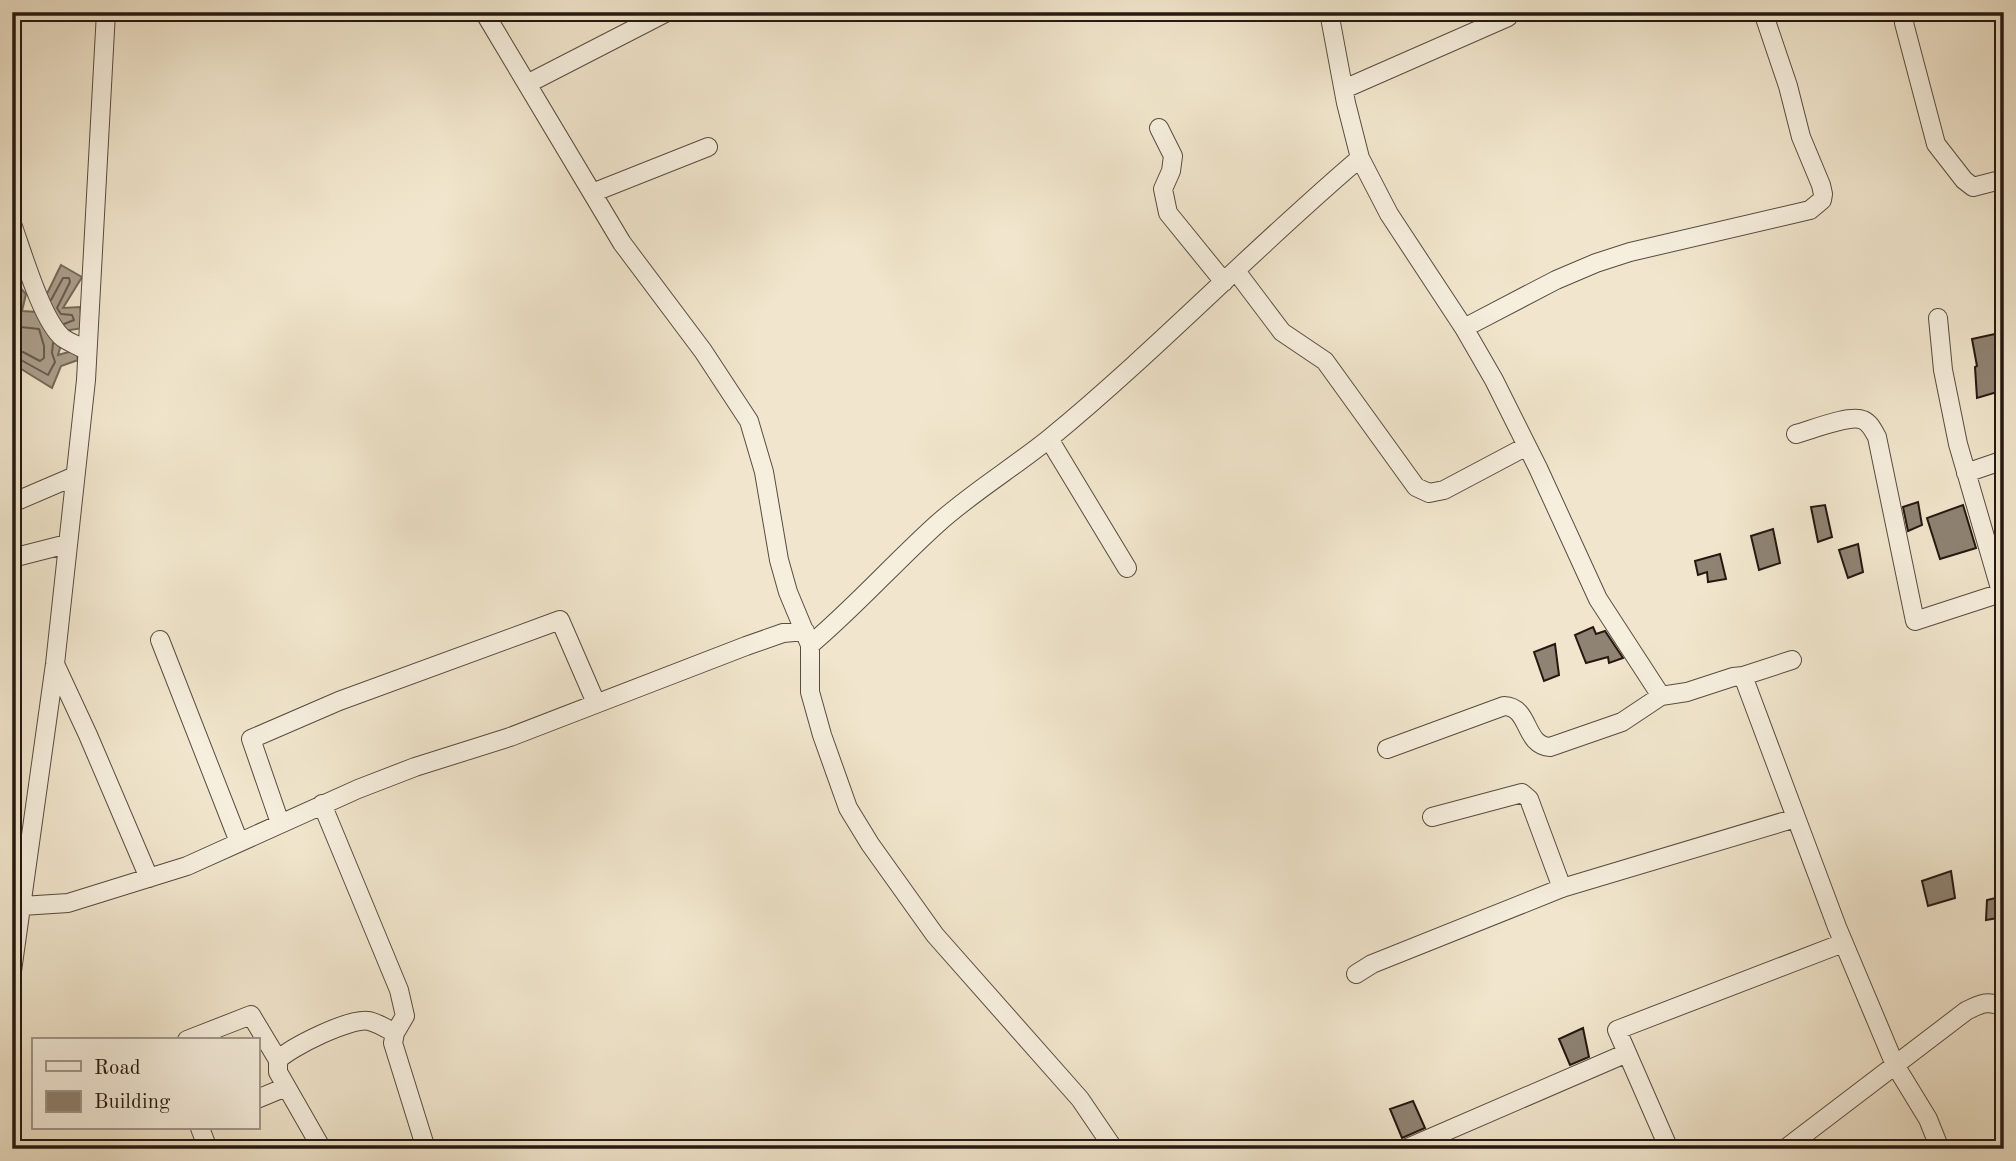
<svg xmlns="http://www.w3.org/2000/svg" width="2016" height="1161" font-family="'Old Standard TT',serif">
<rect width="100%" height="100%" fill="#f1e6cd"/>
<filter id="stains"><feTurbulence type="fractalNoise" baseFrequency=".00286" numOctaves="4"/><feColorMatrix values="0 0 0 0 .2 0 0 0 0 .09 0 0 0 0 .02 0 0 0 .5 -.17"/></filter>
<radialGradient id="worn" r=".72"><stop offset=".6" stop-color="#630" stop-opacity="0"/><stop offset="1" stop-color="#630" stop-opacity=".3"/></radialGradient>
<!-- water -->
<path fill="#aca08d" stroke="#766a5b" stroke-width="2" d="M61 265 82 277 63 308 80 307 83 328 51 333 63 338 58 355 76 350 78 360 61 366 52 388 18 367 12 369V279L26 294 22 311 38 312Z"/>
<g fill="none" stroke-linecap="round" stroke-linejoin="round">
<!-- shore -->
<path stroke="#685c4f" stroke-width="2" d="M51 300 63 278H69L70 282 57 308 61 314 72 315 74 320 64 324
M12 323 21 327 39 329 44 346V358L40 361 23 352H12
M12 361 21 360 48 375 55 362 52 353 53 343"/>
</g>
<!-- building -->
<path fill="#8f8373" stroke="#251811" stroke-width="2" d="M2004 332V390L1977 398 1975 367 1977 366 1972 339Z
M1918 502 1922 525 1908 531 1903 507Z
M1825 505 1832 537 1818 542 1811 507Z
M1963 505 1976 548 1940 559 1927 518Z
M1773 529 1780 563 1759 570 1751 536Z
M1858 544 1863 572 1848 578 1839 550Z
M1720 554 1726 579 1708 582 1707 572 1698 575 1695 561Z
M1593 627 1596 634 1605 631 1623 658 1609 663 1608 657 1586 663 1575 635Z
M1555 644 1559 675 1544 681 1534 652Z
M1951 871 1955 898 1928 906 1922 881Z
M2004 896V917L1986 920 1987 900Z
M1583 1028 1589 1057 1570 1065 1559 1039Z
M1413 1101 1425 1128 1402 1138 1390 1109Z"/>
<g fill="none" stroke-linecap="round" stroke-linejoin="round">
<defs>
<path id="minor" d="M484 12 622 243 703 351 749 421 764 472 779 560 788 592 810 645V692L822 735 848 808 870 844 935 935 1080 1099 1114 1149
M1329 12 1346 103 1360 158 1389 214 1464 328 1494 380 1538 468 1598 599 1661 696 1687 692 1733 677 1743 676 1837 927 1895 1065 1928 1119 1940 1149
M1907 12 1904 23 1936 144 1964 180 1973 187 2004 179
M527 84 667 12
M1344 89 1508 17
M1159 128 1173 156 1171 171 1163 189 1168 213 1224 282
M592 193 708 147
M12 224C22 251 42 321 63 338 70 343 80 346 87 351
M1236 271 1282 332 1325 361 1416 487 1429 493 1444 490 1527 446
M1938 318 1943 370 1958 444 2004 602
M1464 328 1556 280 1596 263 1630 252 1810 210 1822 200 1823 194 1821 185 1801 137 1788 86 1763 12
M1796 434C1811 430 1850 414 1863 420 1870 423 1873 430 1877 437L1915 621 2001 593
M1049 439 1127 568
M1966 473 2004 460
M12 503 75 476
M12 558 67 544
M160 640 239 842
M810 645C854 608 893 564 936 525 971 493 1013 468 1050 438 1157 350 1254 248 1360 158
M55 664 88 735 149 878
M1743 676 1792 660
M1387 749 1504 706C1531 707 1523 745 1550 747L1622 722 1661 696
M322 804 399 990 405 1016 395 1033 393 1043 426 1149
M1432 817 1522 793 1529 799 1562 888
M280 823 251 739 339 701 560 620 596 703
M12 903 22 906 68 903 187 866 358 789 415 767 510 737 746 646 783 633 805 631
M12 971 55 664 86 380 106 12
M1356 974 1372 964 1562 888 1796 818
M187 1040 251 1015 278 1060
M257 1099 286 1087
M200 1128 208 1149
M322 1149 278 1072V1060C291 1047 351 1017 369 1021 378 1023 387 1029 395 1033
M1405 1149 1627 1053
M1669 1149 1617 1030 1843 943
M1785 1149 1966 1011C1980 1004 1989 999 2004 1008"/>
</defs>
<!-- minor casing -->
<use href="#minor" stroke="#584c40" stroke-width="20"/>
<!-- minor -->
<use href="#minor" stroke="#f6efde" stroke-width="18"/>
</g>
<!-- margin -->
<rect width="2016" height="1161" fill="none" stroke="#f1e6cd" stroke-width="42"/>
<rect x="14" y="14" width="1988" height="1133" fill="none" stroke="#251811" stroke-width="3.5"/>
<rect x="21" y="21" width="1974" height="1119" fill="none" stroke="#251811" stroke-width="2"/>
<!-- legend -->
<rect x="32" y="1038" width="228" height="91" fill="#f6efde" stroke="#a2998c" stroke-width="2"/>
<rect x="46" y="1061" width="35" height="10" fill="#f6efde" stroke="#a2998c" stroke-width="2"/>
<text x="94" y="1074" font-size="21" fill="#251811">Road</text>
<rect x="46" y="1091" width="35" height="21" fill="#8f8373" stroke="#a2998c" stroke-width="2"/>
<text x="94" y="1108" font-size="21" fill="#251811">Building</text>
<rect width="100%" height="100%" filter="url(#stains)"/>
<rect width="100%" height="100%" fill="url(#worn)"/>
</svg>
